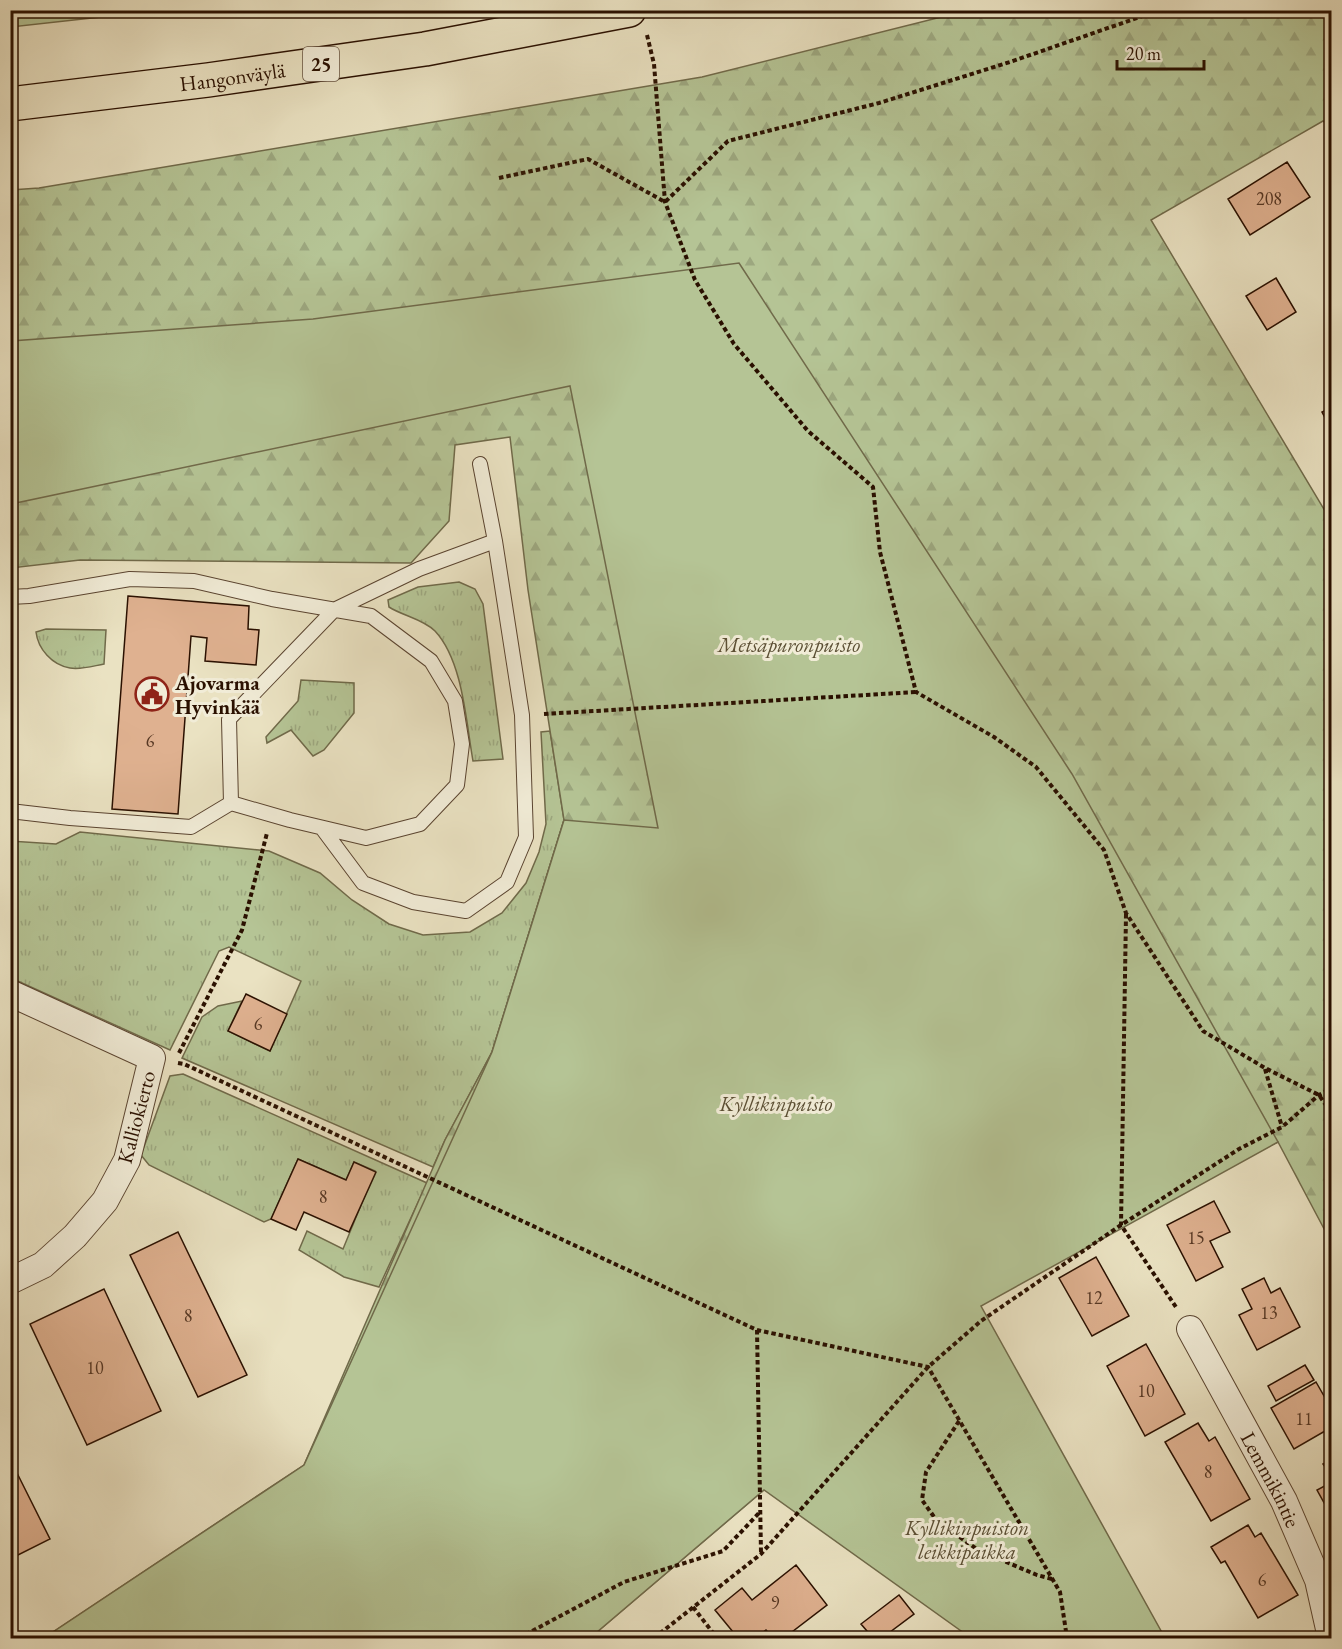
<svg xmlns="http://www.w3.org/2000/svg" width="1342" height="1649" font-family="'EB Garamond',serif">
<defs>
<pattern id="grass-tufts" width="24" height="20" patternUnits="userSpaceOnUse" patternTransform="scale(1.5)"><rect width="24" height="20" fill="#b5c495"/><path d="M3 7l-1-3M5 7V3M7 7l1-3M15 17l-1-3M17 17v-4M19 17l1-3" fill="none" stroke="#9ca77f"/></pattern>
<pattern id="forest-firs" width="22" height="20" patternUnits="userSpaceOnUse" patternTransform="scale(1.5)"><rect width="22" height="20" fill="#b5c495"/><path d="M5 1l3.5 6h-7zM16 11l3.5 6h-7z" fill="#9ca77f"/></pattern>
</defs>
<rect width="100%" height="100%" fill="#eae2c2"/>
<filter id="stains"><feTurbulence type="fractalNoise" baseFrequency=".00333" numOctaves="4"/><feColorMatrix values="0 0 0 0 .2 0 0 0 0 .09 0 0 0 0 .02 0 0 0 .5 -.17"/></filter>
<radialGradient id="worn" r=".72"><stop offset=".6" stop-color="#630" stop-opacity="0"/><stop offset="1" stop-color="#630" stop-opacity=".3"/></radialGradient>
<!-- grass -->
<path fill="url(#grass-tufts)" stroke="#706a4a" stroke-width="1.5" d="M459 582 475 589 483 604 503 759 473 761C466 722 463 661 435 631 423 619 403 616 389 607L388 600 418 587Z
M46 629 106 630 104 664C93 666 81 670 70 668 52 665 38 649 36 632Z
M301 680 354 683V713L324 750 313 756 291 730 267 743 266 737 298 701Z
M550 731 564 820 492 1052 445 1140 433 1167 182 1058 202 1017 218 1006 242 1001 228 1031 270 1051 301 981 229 947 219 951 170 1050 11 978 10 841 56 844 80 832 269 851 320 873 352 900 389 924 423 935 470 932 502 913 526 883 539 852 546 824 541 732Z
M183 1074 427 1183 379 1287 344 1277 299 1250 307 1231 343 1249 375 1171 354 1162 346 1180 298 1159 271 1219 264 1222 149 1165 141 1155 170 1076Z"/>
<!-- forest -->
<path fill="url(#forest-firs)" stroke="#706a4a" stroke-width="1.5" d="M965 11H1331V128L1323 121 1151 220 1331 521V1242L1278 1142 1027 1266 590 1638H44L304 1465 445 1140 492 1052 564 820 528 590 510 437 455 445 449 521 411 563 80 560 11 568V190L39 188 702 77Z"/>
<!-- park -->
<path fill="#b5c495" stroke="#706a4a" stroke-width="1.5" d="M11 10H155V11L11 27Z
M739 263 1072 774 1278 1142 981 1306 1165 1638H971L764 1490 590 1638H44L304 1465 492 1052 564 820 658 828 570 386 11 504V341L313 319Z"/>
<!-- building -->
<path fill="#dfb190" stroke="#2a1000" stroke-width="1.5" d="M1287 162 1310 197 1250 235 1228 199Z
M1276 278 1296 312 1267 330 1246 296Z
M1332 407V431L1322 412Z
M128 596 249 606 248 629 259 630 256 665 205 661 207 638 191 636 178 814 112 809Z
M246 994 287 1014 270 1051 228 1031Z
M298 1159 346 1180 354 1162 376 1172 349 1232 304 1212 296 1230 271 1219Z
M1214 1201 1230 1232 1210 1241 1223 1267 1196 1281 1167 1225Z
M178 1232 247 1375 198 1397 130 1255Z
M1096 1257 1129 1316 1092 1336 1059 1278Z
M1264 1278 1271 1293 1280 1288 1300 1327 1257 1350 1239 1315 1252 1309 1242 1289Z
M104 1289 161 1411 87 1445 30 1324Z
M1146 1344 1185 1414 1145 1436 1107 1366Z
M1305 1365 1314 1380 1276 1401 1268 1386Z
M1316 1382 1332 1410V1427L1294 1449 1271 1408Z
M1198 1423 1209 1441 1215 1437 1250 1499 1211 1521 1165 1442Z
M10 1459 50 1539 10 1559Z
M1332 1459V1477L1323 1464Z
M1332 1482V1517L1317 1490Z
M1248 1525 1255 1537 1261 1533 1298 1595 1258 1618 1225 1561 1221 1563 1211 1547Z
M796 1565 827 1605 784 1638H773L766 1630 755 1638H738L715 1610 742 1588 752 1600Z
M899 1595 914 1614 882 1638H873L861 1624Z"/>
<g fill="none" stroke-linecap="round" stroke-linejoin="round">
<defs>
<path id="lane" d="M10 597 29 596 130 579 194 581 272 599 371 616 431 661 455 701 462 744 457 785 420 824 366 838 290 820 231 803 191 827 70 818 10 811
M231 803 229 719 334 610 419 569 495 541
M322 828 363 883 413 902 466 911 507 882 526 837 522 715 495 541 480 464"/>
<g id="street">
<path d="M10 993 152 1058 127 1160 105 1201 75 1236 43 1265 10 1281"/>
<path id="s1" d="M1190 1329 1284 1501 1318 1580 1331 1638"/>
</g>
<g id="highway">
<path id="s2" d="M10 104 208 80 425 49 629 10"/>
</g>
</defs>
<!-- lane casing -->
<use href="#lane" stroke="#5a4430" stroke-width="16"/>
<!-- street casing -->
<use href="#street" stroke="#5a4430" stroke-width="28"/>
<!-- highway casing -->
<use href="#highway" stroke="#2a1000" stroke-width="36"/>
<!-- path -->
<path stroke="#2a1000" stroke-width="4" stroke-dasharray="4.5 3" stroke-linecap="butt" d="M647 35 654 64 665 202 695 280 734 344 808 431 873 487 880 552 916 692 994 737 1036 767 1104 850 1126 913 1203 1031 1265 1068 1319 1095 1332 1114
M499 178 588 159 665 202 728 141 879 103 1010 62 1160 10
M544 714 916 692
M1126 914 1121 1225 1176 1307
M179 1053 242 930 267 833
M178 1063 184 1064 757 1330 928 1367 1060 1592 1067 1638
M1265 1069 1282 1127
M757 1330 761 1553
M959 1421 926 1472 922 1500 937 1521 978 1550 1037 1575 1052 1579
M693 1607 717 1638
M519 1638 624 1582 723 1551 760 1512
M654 1638 761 1554 928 1367 981 1321 1121 1225 1239 1149 1282 1127 1319 1095 1332 1088"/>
<!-- lane -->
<use href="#lane" stroke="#f1ecd7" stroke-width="14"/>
<!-- street -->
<use href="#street" stroke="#f1ecd7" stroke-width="26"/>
<!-- highway -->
<use href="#highway" stroke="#eae2c2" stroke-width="33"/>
</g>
<!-- icons -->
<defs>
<symbol id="civic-ring" viewBox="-11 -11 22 22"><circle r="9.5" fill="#f1ecd7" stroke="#8f2418" stroke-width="1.5"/><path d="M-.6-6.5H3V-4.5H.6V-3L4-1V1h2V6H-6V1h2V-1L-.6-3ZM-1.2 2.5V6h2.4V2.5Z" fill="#8f2418"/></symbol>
</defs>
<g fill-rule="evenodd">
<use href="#civic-ring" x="133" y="675" width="38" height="38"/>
</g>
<g text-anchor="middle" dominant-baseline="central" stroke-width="6" stroke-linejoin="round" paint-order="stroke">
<!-- number labels -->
<g font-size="18" fill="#573824">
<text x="1269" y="198">208</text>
<text x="150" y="740">6</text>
<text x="258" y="1023">6</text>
<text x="323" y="1196">8</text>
<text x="1196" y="1237">15</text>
<text x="1094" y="1297">12</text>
<text x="1269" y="1312">13</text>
<text x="188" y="1315">8</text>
<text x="95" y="1367">10</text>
<text x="1146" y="1390">10</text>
<text x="1304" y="1418">11</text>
<text x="1208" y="1471">8</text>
<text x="1262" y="1579">6</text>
<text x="775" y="1602">9</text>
</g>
<!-- shield labels -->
<rect fill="#f1ecd7" stroke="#665240" stroke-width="1.5" x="303" y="47" width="36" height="34" rx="4.5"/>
<g font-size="20" font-weight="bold" fill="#2a1000">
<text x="321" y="64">25</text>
</g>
<!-- street labels -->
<g font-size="21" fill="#2a1000" stroke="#f1ecd7">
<text stroke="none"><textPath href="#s2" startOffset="224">Hangonväylä</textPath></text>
<text transform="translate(136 1117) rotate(-75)">Kalliokierto</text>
<text stroke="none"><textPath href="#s1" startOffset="171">Lemmikintie</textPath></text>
</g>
<!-- park labels -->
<g font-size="21" font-style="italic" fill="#5b4f34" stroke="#f1ecd7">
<text x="789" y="644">Metsäpuronpuisto</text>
<text x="776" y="1103">Kyllikinpuisto</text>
<text x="967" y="1527">Kyllikinpuiston<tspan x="967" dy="24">leikkipaikka</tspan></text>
</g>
<!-- poi labels -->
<g font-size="21" font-weight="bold" fill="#2a1000" stroke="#f1ecd7" text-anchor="start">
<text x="175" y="682">Ajovarma<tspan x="175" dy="24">Hyvinkää</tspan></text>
</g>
</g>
<!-- margin -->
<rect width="1342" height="1649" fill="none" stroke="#eae2c2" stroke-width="36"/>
<rect x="12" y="12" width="1318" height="1625" fill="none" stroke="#2a1000" stroke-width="3"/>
<rect x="18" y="18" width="1306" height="1613" fill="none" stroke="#2a1000" stroke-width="1.5"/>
<!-- scale -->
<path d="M1117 60v9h87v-9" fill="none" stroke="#2a1000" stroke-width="3"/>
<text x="1126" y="60" font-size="18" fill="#2a1000" stroke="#f1ecd7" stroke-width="4.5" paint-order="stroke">20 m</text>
<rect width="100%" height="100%" filter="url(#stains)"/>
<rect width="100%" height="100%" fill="url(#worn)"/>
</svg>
